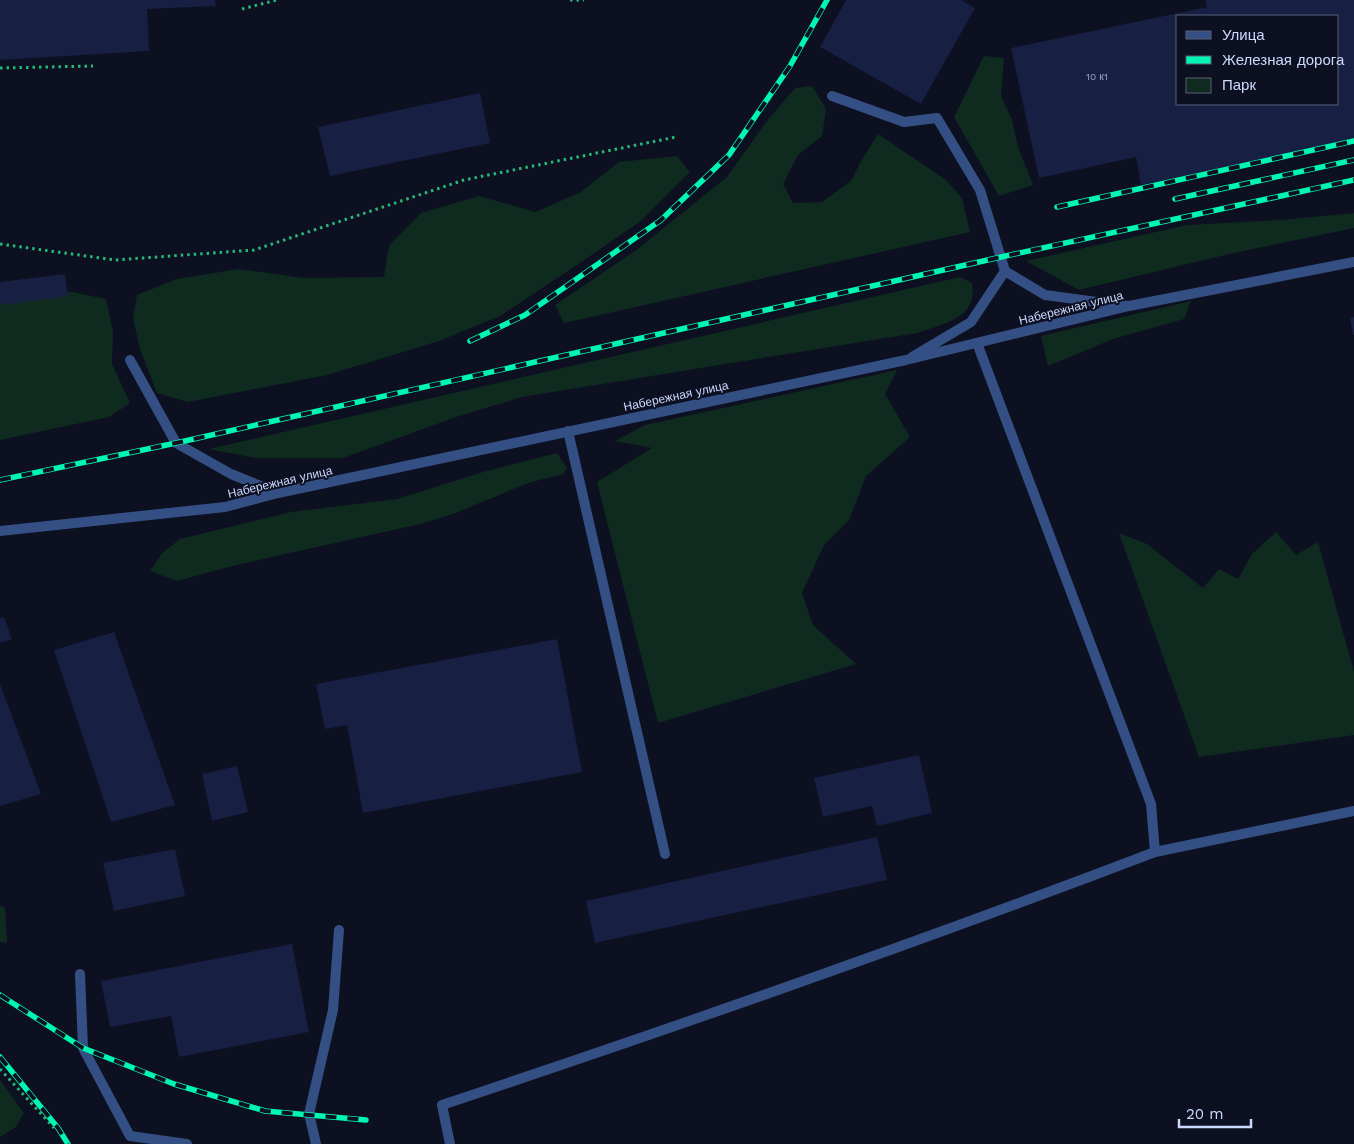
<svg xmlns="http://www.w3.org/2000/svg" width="1354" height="1144" font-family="'Work Sans',sans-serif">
<rect width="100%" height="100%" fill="#0c1021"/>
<!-- green -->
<path fill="#0f2b1f" d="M984 56 1004 58 1001 96 1012 120 1018 147 1033 185 999 196 954 117Z
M812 86 826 109 822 136 798 155 783 184 793 203 822 202 851 181 860 163 878 134 946 180 962 198 970 232 564 323 555 305 635 251 727 177 766 122 795 88Z
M677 156 690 172 641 221 574 267 500 316 439 341 327 375 188 402 157 393 140 349 133 318 137 295 177 279 239 269 303 278 384 277 389 245 421 213 479 196 535 212 581 192 619 162Z
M1354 213V228L1229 254 1079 290 1026 261 1187 225 1281 220Z
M960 277 972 283C978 319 944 323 917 333L522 397 456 417 343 458H256L209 449Z
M72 292 106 299 113 332 112 364 130 403 109 417 0 440V297Z
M1191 301 1184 319 1113 339 1048 366 1041 336Z
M897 370 885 394 910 437 866 476 849 520 824 545 802 593 813 625 856 664 658 723 597 482 652 448 615 441 645 425Z
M557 453 567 468 563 474 528 483 453 514 420 524 232 566 177 581 150 571 162 553 180 539 291 512 397 499 483 472Z
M1276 532 1296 555 1318 542 1354 672V735L1199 757 1119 533 1147 544 1203 588 1219 569 1238 579 1252 554Z
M0 905 5 908 7 943 0 942Z
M0 1080 24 1113 16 1127 0 1137Z"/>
<!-- building -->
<path fill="#171f43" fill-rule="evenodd" d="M0 0H215L216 6 147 9 149 51 0 60Z
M846 0H961L975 8 921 104 820 47Z
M1205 0H1354V140L1141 185 1136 157 1039 178 1011 48 1207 7ZM1178 16H1338V104H1178Z
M480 93 490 143 330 176 318 127Z
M65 274 68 296 0 305V282Z
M1354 317V335H1353L1350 318Z
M4 617 12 639 0 643V618Z
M114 632 175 805 111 822 54 650Z
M557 639 582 772 363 813 347 725 325 729 316 684Z
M0 684 41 794 0 806Z
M919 755 932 813 877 826 872 806 823 817 814 778Z
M237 766 248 812 212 821 202 774Z
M877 837 887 880 595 943 586 901Z
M175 849 185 896 114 911 103 863Z
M292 944 309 1032 179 1057 171 1016 110 1027 101 981Z"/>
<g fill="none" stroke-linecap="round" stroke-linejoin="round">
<!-- path -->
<path stroke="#27b878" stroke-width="3" stroke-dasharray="2.5 4" stroke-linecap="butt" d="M570 0H584
M242 9 277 0
M0 68 93 66
M0 244 115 260 254 250 464 180 676 137
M0 1069 54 1128"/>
<!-- lane -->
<path stroke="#344f83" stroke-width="10" d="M832 96 904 122 937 118 980 190 1005 271 971 322 912 357
M1005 271 1045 295 1127 306
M977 343 1151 804 1155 852 1354 811
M130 360 176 443 231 474 278 493
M568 431 665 854
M80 974 83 1048 130 1136 187 1144
M316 1144 309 1114 333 1010 339 930
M450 1144 442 1105C682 1025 919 942 1155 852"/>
<!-- street -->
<path stroke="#344f83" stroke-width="10" d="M0 531 225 507 278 493 906 360 1129 306 1354 262"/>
<defs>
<path id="rail" d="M1175 199 1354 160
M1057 207 1354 141
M470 341 525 315 661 220 729 155 790 66 827 0
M0 480 176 443 1001 257 1354 180
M0 995 83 1048 174 1084 265 1111 366 1120
M0 1057 58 1128 68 1144"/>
</defs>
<!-- rail casing -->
<use href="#rail" stroke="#00f7b2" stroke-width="5.5"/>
<!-- rail -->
<use href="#rail" stroke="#0c1021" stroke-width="4" stroke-dasharray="11" stroke-linecap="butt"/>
</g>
<g text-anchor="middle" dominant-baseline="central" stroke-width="4" stroke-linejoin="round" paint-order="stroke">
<!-- number labels -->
<g font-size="10" fill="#9faad0">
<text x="1097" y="76">10 к1</text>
</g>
<!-- street labels -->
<g font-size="12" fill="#ccd9ff" stroke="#0c1021">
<text transform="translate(1071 308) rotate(-14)">Набережная улица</text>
<text transform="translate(676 396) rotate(-12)">Набережная улица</text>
<text transform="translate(280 482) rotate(-13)">Набережная улица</text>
</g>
</g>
<!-- legend -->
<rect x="1176" y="15" width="162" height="90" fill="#0c1021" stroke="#59607a"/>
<rect x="1186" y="31" width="25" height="8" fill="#344f83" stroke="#59607a"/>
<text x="1222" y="40" font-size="15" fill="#ccd9ff">Улица</text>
<rect x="1186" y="56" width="25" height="8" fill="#00f7b2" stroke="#59607a"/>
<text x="1222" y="65" font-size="15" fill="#ccd9ff">Железная дорога</text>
<rect x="1186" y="78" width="25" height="15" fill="#0f2b1f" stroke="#59607a"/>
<text x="1222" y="90" font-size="15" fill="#ccd9ff">Парк</text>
<!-- scale -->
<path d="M1179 1119v8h72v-8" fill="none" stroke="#ccd9ff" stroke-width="2.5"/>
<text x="1186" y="1119" font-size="15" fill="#ccd9ff" stroke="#0c1021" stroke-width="4" paint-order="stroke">20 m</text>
</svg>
